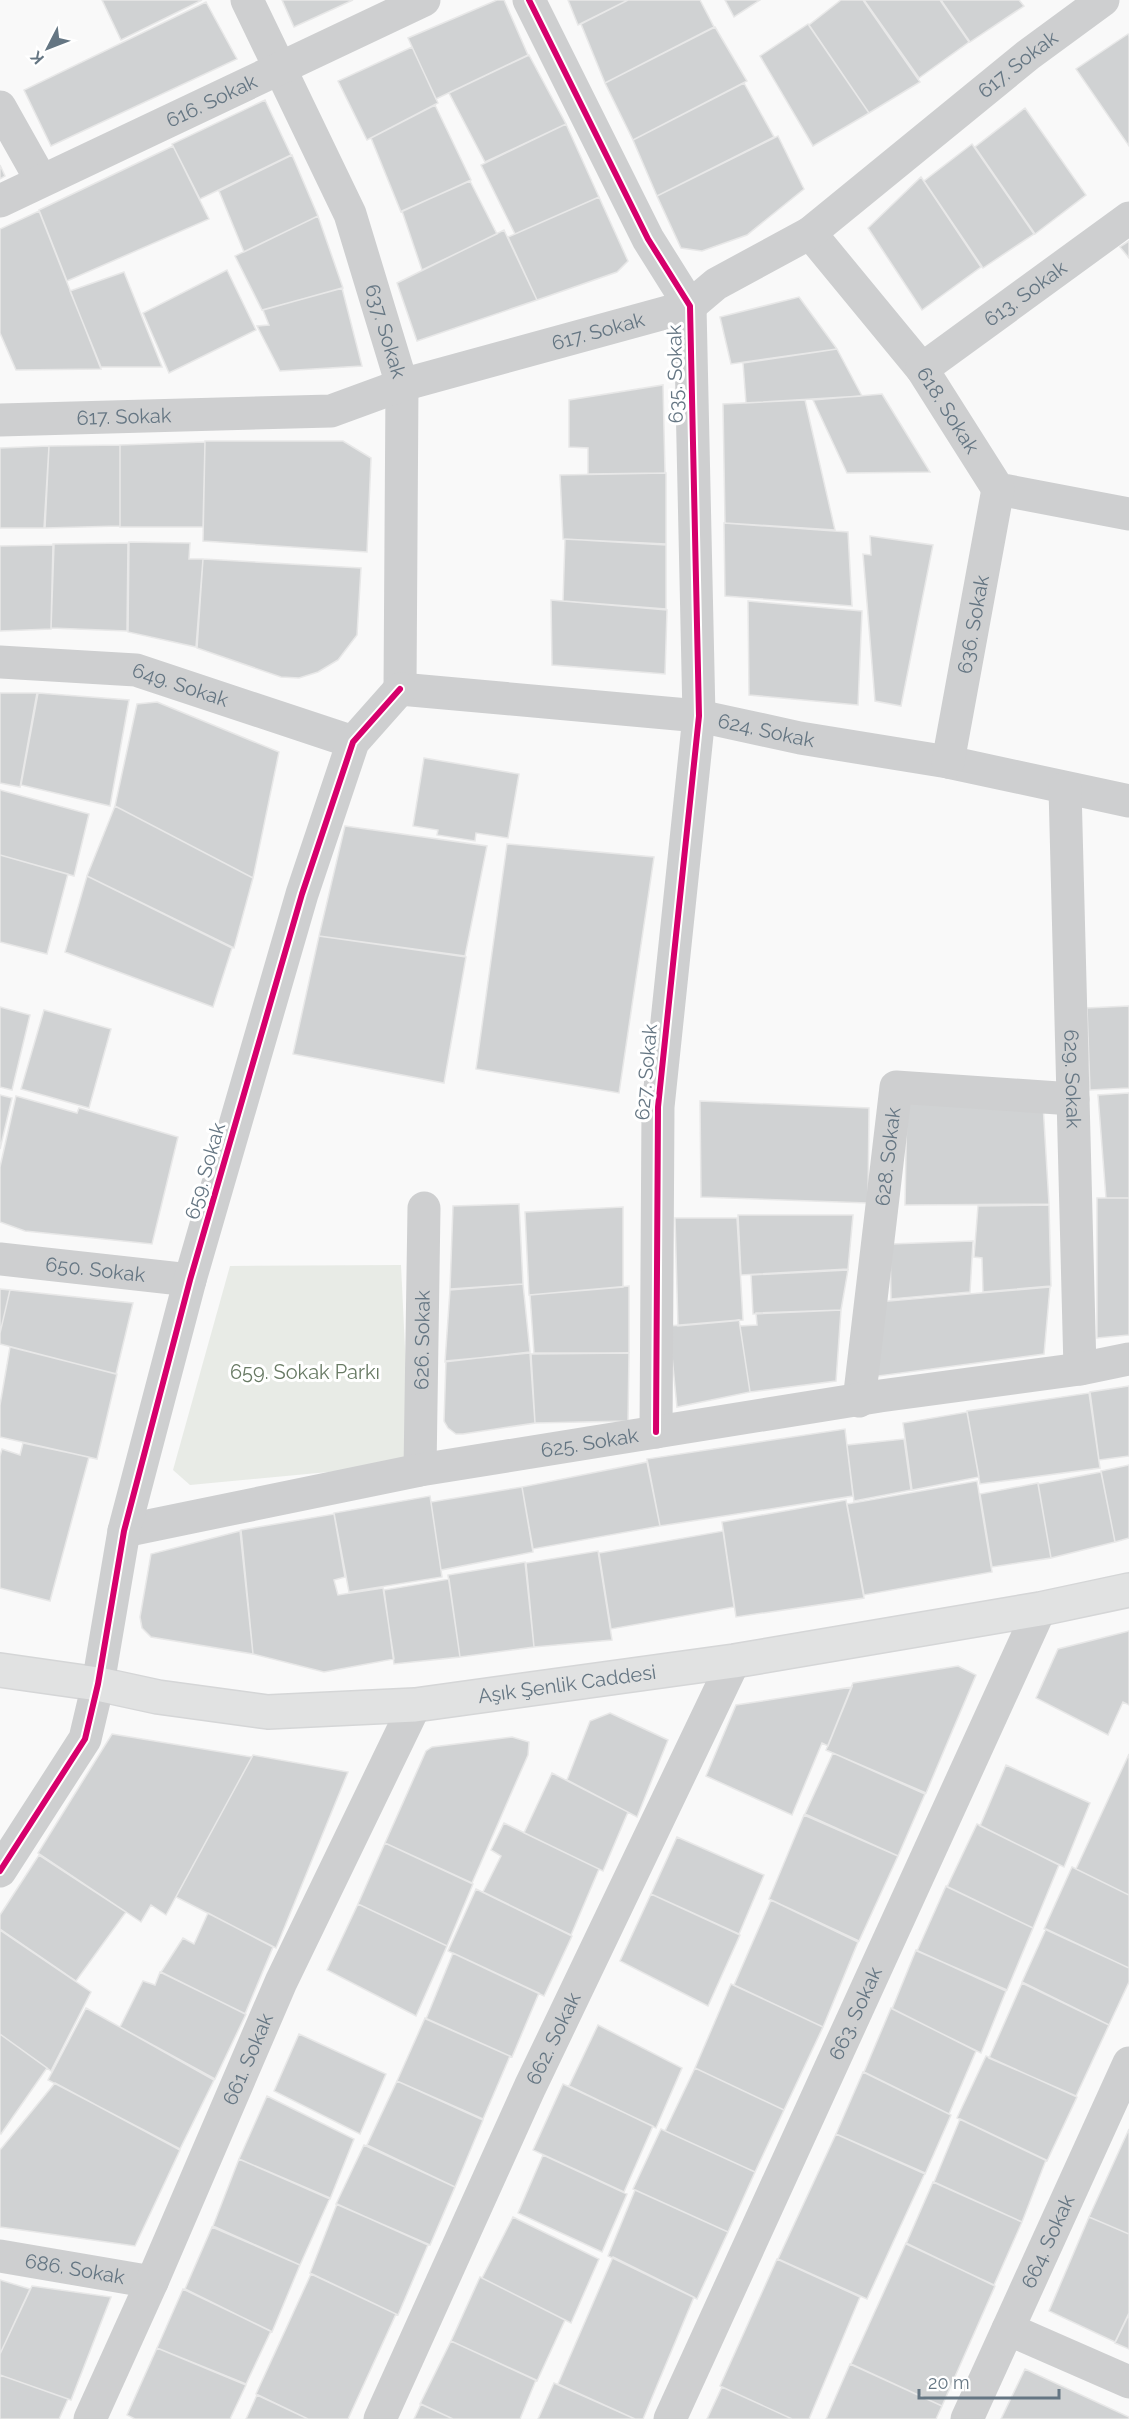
<svg xmlns="http://www.w3.org/2000/svg" width="1129" height="2419" font-family="Raleway,sans-serif">
<rect width="100%" height="100%" fill="#f9f9f9"/>
<!-- green -->
<path fill="#e8ebe6" d="M401 1265 410 1453 392 1466 190 1485 173 1470 230 1266Z"/>
<!-- building -->
<path fill="#d0d2d3" stroke="#e8e8e8" stroke-width="1.5" d="M102 0H202L121 40Z
M282 0H353L294 27Z
M497 0H504L528 55 436 99 408 38Z
M568 0H628L578 25Z
M628 0H700L714 27 605 83 581 24Z
M725 0H760L734 17Z
M841 0H863L920 82 869 113 809 25Z
M864 0H940L969 42 919 78Z
M941 0H1019L1024 6 970 42Z
M206 2 237 59 51 146 24 90Z
M808 24 869 113 813 146 760 56Z
M715 27 747 81 633 140 605 83Z
M1128 34 1129 36V146L1076 69Z
M412 47 438 103 367 140 338 81Z
M529 55 566 124 485 162 449 93Z
M744 83 774 137 657 196 633 140Z
M265 100 291 155 200 199 172 144Z
M435 105 471 180 401 212 371 138Z
M1025 108 1086 195 1035 234 975 147Z
M566 124 599 197 515 234 481 165Z
M778 136 804 189 747 235 702 251 681 248 657 196Z
M972 144 1034 234 983 268 924 181Z
M173 146 209 219 67 281 39 210Z
M292 155 318 216 244 252 219 191Z
M0 165 5 176 0 179Z
M921 177 981 267 922 310 868 228Z
M470 181 497 234 422 270 402 211Z
M599 197 628 261 617 272 537 300 508 237Z
M39 211 101 369 16 370 0 333V229Z
M318 216 343 288 262 310 235 256Z
M504 230 537 300 417 341 397 283Z
M1129 241V258L1120 247Z
M227 270 256 330 169 373 143 313Z
M124 272 162 367H101L70 291Z
M342 288 362 366 280 371 257 326 269 325 263 310Z
M799 297 837 349 731 364 720 317Z
M837 349 862 396 746 403 743 363Z
M663 385 665 473 588 474V448L569 447V400Z
M882 394 930 472 847 473 813 400Z
M805 400 835 530 725 523 723 404Z
M205 441H343L371 458 367 552 203 541Z
M205 442 203 527H120V445Z
M120 445V526L45 528 49 446Z
M49 446 44 528H0V448Z
M666 473V544L563 539 560 475Z
M724 523 848 532 852 606 725 596Z
M870 536 933 545 901 706 875 701 863 554 871 555Z
M565 539 666 545V609L563 601Z
M129 542 190 543 189 559H203L196 647 128 632Z
M128 543 127 631 51 628 53 544Z
M54 545 51 629 0 631V546Z
M203 559 361 568 357 635 338 660 318 672 299 678 281 677 197 648Z
M551 600 667 610 665 674 552 665Z
M748 601 862 611 858 705 749 695Z
M0 693H37L20 787 0 783Z
M38 693 129 700 110 806 21 785Z
M157 702 279 752 253 878 115 806 137 704Z
M424 758 519 774 508 838 476 833 475 841 437 835 438 830 413 826Z
M0 790 89 814 74 876 0 855Z
M115 806 253 878 234 948 87 876Z
M345 826 487 846 465 956 319 936Z
M507 844 654 857 619 1093 476 1069Z
M0 855 68 874 47 954 0 942Z
M87 876 232 948 213 1007 65 952Z
M319 936 466 957 444 1083 293 1054Z
M1129 1006V1088L1090 1090 1087 1008Z
M0 1007 30 1015 12 1090 0 1087Z
M44 1010 111 1029 89 1108 21 1089Z
M1129 1093V1198H1106L1098 1095Z
M0 1095 12 1098 0 1149Z
M16 1096 77 1113 79 1108 178 1137 152 1244 25 1231 0 1222V1167Z
M907 1099 1043 1104 1049 1204 905 1205Z
M700 1101 869 1108 868 1203 701 1197Z
M1097 1198H1129V1335L1097 1338Z
M519 1204 523 1284 450 1289 453 1206Z
M1049 1205 1051 1286 983 1292 982 1258 974 1257 978 1206Z
M623 1207V1287L529 1295 525 1212Z
M738 1215H853L848 1269 741 1275Z
M675 1218H737L743 1320 678 1326Z
M973 1241 970 1292 891 1299 890 1244Z
M848 1270 841 1310 753 1314 751 1275Z
M523 1284 530 1352 445 1362 450 1290Z
M629 1286V1353H534L530 1295Z
M1050 1287 1044 1354 871 1377 877 1302Z
M0 1289 10 1290 0 1333Z
M10 1290 133 1303 116 1374 0 1344V1333Z
M841 1310 836 1381 750 1392 740 1326 757 1325 756 1313Z
M739 1320 750 1392 677 1407 669 1326Z
M10 1347 117 1374 97 1459 0 1437V1405Z
M530 1353 535 1423 463 1434H456L448 1428 444 1421 446 1361Z
M629 1353 628 1421 535 1423 531 1354Z
M1129 1386V1456L1099 1460 1090 1392Z
M1089 1393 1100 1468 980 1484 967 1411Z
M967 1412 979 1477 912 1490 903 1423Z
M845 1429 853 1496 660 1526 647 1459Z
M904 1439 911 1490 854 1501 847 1445Z
M23 1443 89 1457 50 1601 0 1588V1456L2 1449 20 1455Z
M647 1462 660 1526 533 1549 522 1487Z
M1129 1465V1538L1115 1542 1101 1471Z
M1101 1472 1115 1542 1051 1558 1038 1484Z
M977 1481 992 1572 864 1595 847 1504Z
M1038 1483 1051 1558 992 1567 980 1494Z
M522 1487 533 1552 441 1570 431 1502Z
M430 1496 442 1577 349 1592 334 1513Z
M846 1500 864 1598 736 1617 722 1522Z
M334 1514 345 1577 334 1580 338 1595 383 1588 394 1659 324 1672 253 1654 241 1530Z
M240 1531 253 1654 151 1637 142 1628 140 1617 151 1554Z
M723 1531 734 1607 611 1629 599 1553Z
M598 1551 612 1640 534 1647 526 1563Z
M525 1562 534 1647 460 1657 448 1575Z
M449 1579 460 1657 394 1664 384 1590Z
M1129 1631V1705L1123 1702 1108 1735 1036 1698 1058 1649Z
M958 1666 976 1675 926 1793 826 1750 853 1683Z
M852 1687 828 1746 822 1743 792 1815 706 1776 736 1705Z
M610 1713 668 1740 637 1817 567 1780 590 1721Z
M112 1734 252 1757 166 1915 151 1905 141 1922 38 1853Z
M512 1737 529 1742 528 1755 472 1883 385 1843 426 1751 432 1747Z
M833 1753 925 1794 898 1856 805 1814Z
M1129 1754V1895L1076 1869Z
M253 1755 348 1772 276 1948 176 1897Z
M1006 1765 1090 1803 1064 1867 980 1826Z
M552 1773 628 1812 603 1871 524 1833Z
M804 1815 898 1856 859 1941 769 1899Z
M504 1823 599 1869 571 1935 483 1892 501 1856 491 1850Z
M977 1824 1059 1865 1033 1928 947 1887Z
M677 1837 764 1875 739 1934 651 1894Z
M385 1843 473 1884 447 1946 358 1904Z
M39 1855 126 1912 76 1981 0 1929V1915Z
M1072 1867 1129 1895V1968L1044 1929Z
M946 1886 1033 1928 1007 1990 917 1951Z
M476 1889 572 1936 544 1996 448 1951Z
M651 1894 740 1935 708 2006 620 1961Z
M771 1900 858 1942 823 2027 734 1985Z
M358 1904 447 1946 416 2016 327 1970Z
M208 1913 273 1947 245 2014 161 1972 183 1938 194 1944Z
M1046 1929 1129 1968V1982L1109 2025 1022 1982Z
M0 1930 91 1992 51 2071 0 2034Z
M916 1950 1006 1991 981 2053 892 2009Z
M453 1953 539 1993 512 2057 426 2019Z
M160 1972 246 2014 215 2079 120 2027 143 1981 155 1985Z
M1022 1983 1109 2025 1076 2096 989 2058Z
M731 1984 823 2027 784 2110 695 2068Z
M86 2008 214 2080 180 2149 48 2080Z
M891 2008 976 2051 949 2114 864 2072Z
M425 2018 510 2056 483 2119 397 2081Z
M598 2025 682 2068 656 2128 569 2086Z
M0 2034 47 2068 1 2134 0 2133Z
M299 2034 386 2074 360 2134 274 2091Z
M986 2056 1077 2097 1047 2161 957 2118Z
M695 2068 784 2110 755 2172 665 2131Z
M863 2072 951 2115 925 2174 836 2134Z
M397 2081 483 2120 455 2187 367 2145Z
M55 2083 180 2150 135 2246 0 2227V2150Z
M563 2084 653 2126 624 2192 533 2150Z
M267 2096 354 2139 330 2199 239 2159Z
M960 2119 1046 2160 1022 2222 934 2182Z
M661 2129 755 2172 728 2232 633 2189Z
M1129 2129V2234L1089 2217Z
M836 2134 925 2173 867 2299 778 2259Z
M364 2145 455 2187 430 2245 336 2204Z
M543 2155 627 2194 602 2252 518 2213Z
M239 2159 330 2198 300 2265 213 2226Z
M933 2182 1022 2222 994 2285 906 2244Z
M635 2190 728 2232 697 2299 608 2256Z
M337 2204 428 2245 398 2315 310 2273Z
M513 2217 599 2259 571 2323 482 2278Z
M1089 2217 1129 2234V2313L1115 2342 1049 2311Z
M212 2227 300 2265 272 2332 185 2289Z
M906 2243 995 2286 942 2406 851 2364Z
M613 2257 694 2297 643 2419H635L558 2384Z
M777 2259 860 2297 809 2419H792L720 2386Z
M311 2274 396 2314 348 2419H308L256 2394Z
M480 2277 565 2320 537 2381 451 2341Z
M0 2280 30 2289 0 2354Z
M32 2286 111 2297 71 2400 0 2375V2354Z
M183 2289 271 2331 246 2384 157 2348Z
M1129 2314V2349L1115 2343Z
M451 2341 536 2380 520 2419H453L420 2404Z
M157 2348 246 2385 230 2419H135L127 2415Z
M850 2364 942 2406 936 2419H826Z
M1025 2369 1129 2417V2419H1001Z
M0 2375 68 2399 59 2419H0Z
M554 2383 635 2419H538Z
M722 2387 792 2419H707Z
M257 2395 308 2419H246Z
M421 2404 453 2419H414Z"/>
<g fill="none" stroke-linecap="round" stroke-linejoin="round">
<defs>
<g id="secondary">
<path id="s19" d="M0 1670 98 1684 158 1697 268 1712 415 1705 734 1661 1040 1609 1129 1590"/>
</g>
</defs>
<!-- secondary casing -->
<use href="#secondary" stroke="#d5d6d7" stroke-width="36"/>
<!-- street -->
<g stroke="#cecfd0" stroke-width="33">
<path id="s1" d="M247 0 350 214 402 385 400 689"/>
<path d="M529 0 648 239 690 306 699 716 658 1107 656 1432"/>
<path d="M0 107 41 180"/>
<path id="s2" d="M0 201 424 0"/>
<path id="s3" d="M810 233 922 369 998 489 1129 514"/>
<path id="s4" d="M922 369 1129 218"/>
<path id="s5" d="M0 420 331 411 402 385 690 306 716 284 810 233 1028 55 1103 0"/>
<path id="s6" d="M0 662 136 670 353 742"/>
<path id="s7" d="M400 689 699 716 800 738 948 762 1129 801"/>
<path id="s8" d="M948 762 998 489"/>
<path id="s9" d="M1065 788 1080 1369"/>
<path id="s10" d="M0 1259 190 1280"/>
<path id="s11" d="M859 1401 896 1087 1073 1099"/>
<path id="s12" d="M420 1470 424 1208"/>
<path id="s13" d="M124 1531 420 1470 880 1396 1080 1369 1129 1359"/>
<path d="M0 1871 85 1739 98 1684 124 1531 190 1280 302 894 353 742 400 689"/>
<path id="s14" d="M0 2256 152 2282"/>
<path d="M1008 2329 1129 2382"/>
<path id="s15" d="M90 2419 152 2282 281 1982 415 1705"/>
<path id="s16" d="M380 2419 530 2087 734 1661"/>
<path id="s17" d="M670 2419 1040 1609"/>
<path id="s18" d="M967 2419 1129 2063"/>
</g>
<!-- secondary -->
<use href="#secondary" stroke="#e1e2e2" stroke-width="33"/>
<defs>
<path id="cycleway" d="M529 0 648 239 690 306 699 716 658 1107 656 1432
M0 1871 85 1739 98 1684 124 1531 190 1280 302 894 353 742 400 689"/>
</defs>
<!-- cycleway casing -->
<use href="#cycleway" stroke="#fff" stroke-width="10"/>
<!-- cycleway -->
<use href="#cycleway" stroke="#d6006c" stroke-width="6"/>
</g>
<g text-anchor="middle" dominant-baseline="central" stroke-width="6" stroke-linejoin="round" paint-order="stroke">
<!-- street labels -->
<g font-size="20" fill="#657683" stroke="#fff">
<text stroke="none"><textPath href="#s5" startOffset="1114">617. Sokak</textPath></text>
<text stroke="none"><textPath href="#s2" startOffset="234">616. Sokak</textPath></text>
<text stroke="none"><textPath href="#s4" startOffset="128">613. Sokak</textPath></text>
<text stroke="none"><textPath href="#s1" startOffset="360">637. Sokak</textPath></text>
<text stroke="none"><textPath href="#s5" startOffset="610">617. Sokak</textPath></text>
<text transform="translate(675 374) rotate(-91)">635. Sokak</text>
<text stroke="none"><textPath href="#s3" startOffset="225">618. Sokak</textPath></text>
<text stroke="none"><textPath href="#s5" startOffset="124">617. Sokak</textPath></text>
<text stroke="none"><textPath href="#s8" startOffset="140">636. Sokak</textPath></text>
<text stroke="none"><textPath href="#s6" startOffset="183">649. Sokak</textPath></text>
<text stroke="none"><textPath href="#s7" startOffset="369">624. Sokak</textPath></text>
<text transform="translate(646 1072) rotate(-85)">627. Sokak</text>
<text stroke="none"><textPath href="#s9" startOffset="291">629. Sokak</textPath></text>
<text stroke="none"><textPath href="#s11" startOffset="246">628. Sokak</textPath></text>
<text transform="translate(205 1171) rotate(-74)">659. Sokak</text>
<text stroke="none"><textPath href="#s10" startOffset="96">650. Sokak</textPath></text>
<text stroke="none"><textPath href="#s12" startOffset="130">626. Sokak</textPath></text>
<text stroke="none"><textPath href="#s13" startOffset="474">625. Sokak</textPath></text>
<text stroke="none"><textPath href="#s19" startOffset="572">Aşık Şenlik Caddesi</textPath></text>
<text stroke="none"><textPath href="#s17" startOffset="446">663. Sokak</textPath></text>
<text stroke="none"><textPath href="#s16" startOffset="418">662. Sokak</textPath></text>
<text stroke="none"><textPath href="#s15" startOffset="393">661. Sokak</textPath></text>
<text stroke="none"><textPath href="#s18" startOffset="195">664. Sokak</textPath></text>
<text stroke="none"><textPath href="#s14" startOffset="76">686. Sokak</textPath></text>
</g>
<!-- park labels -->
<g font-size="20" fill="#687a64" stroke="#fff">
<text x="305" y="1372">659. Sokak Parkı</text>
</g>
</g>
<!-- north arrow -->
<g transform="translate(48 48) rotate(228)" stroke="#ffffff" stroke-width="4.5" paint-order="stroke">
<path d="M0-4.5L10 22L0 15L-10 22Z" fill="#657683"/>
<text y="-9" font-size="16" font-weight="bold" text-anchor="middle" fill="#657683">K</text>
</g>
<!-- scale -->
<path d="M919 2389v9h140v-9" fill="none" stroke="#657683" stroke-width="3"/>
<text x="928" y="2389" font-size="18" fill="#657683" stroke="#ffffff" stroke-width="4.5" paint-order="stroke">20 m</text>
</svg>
